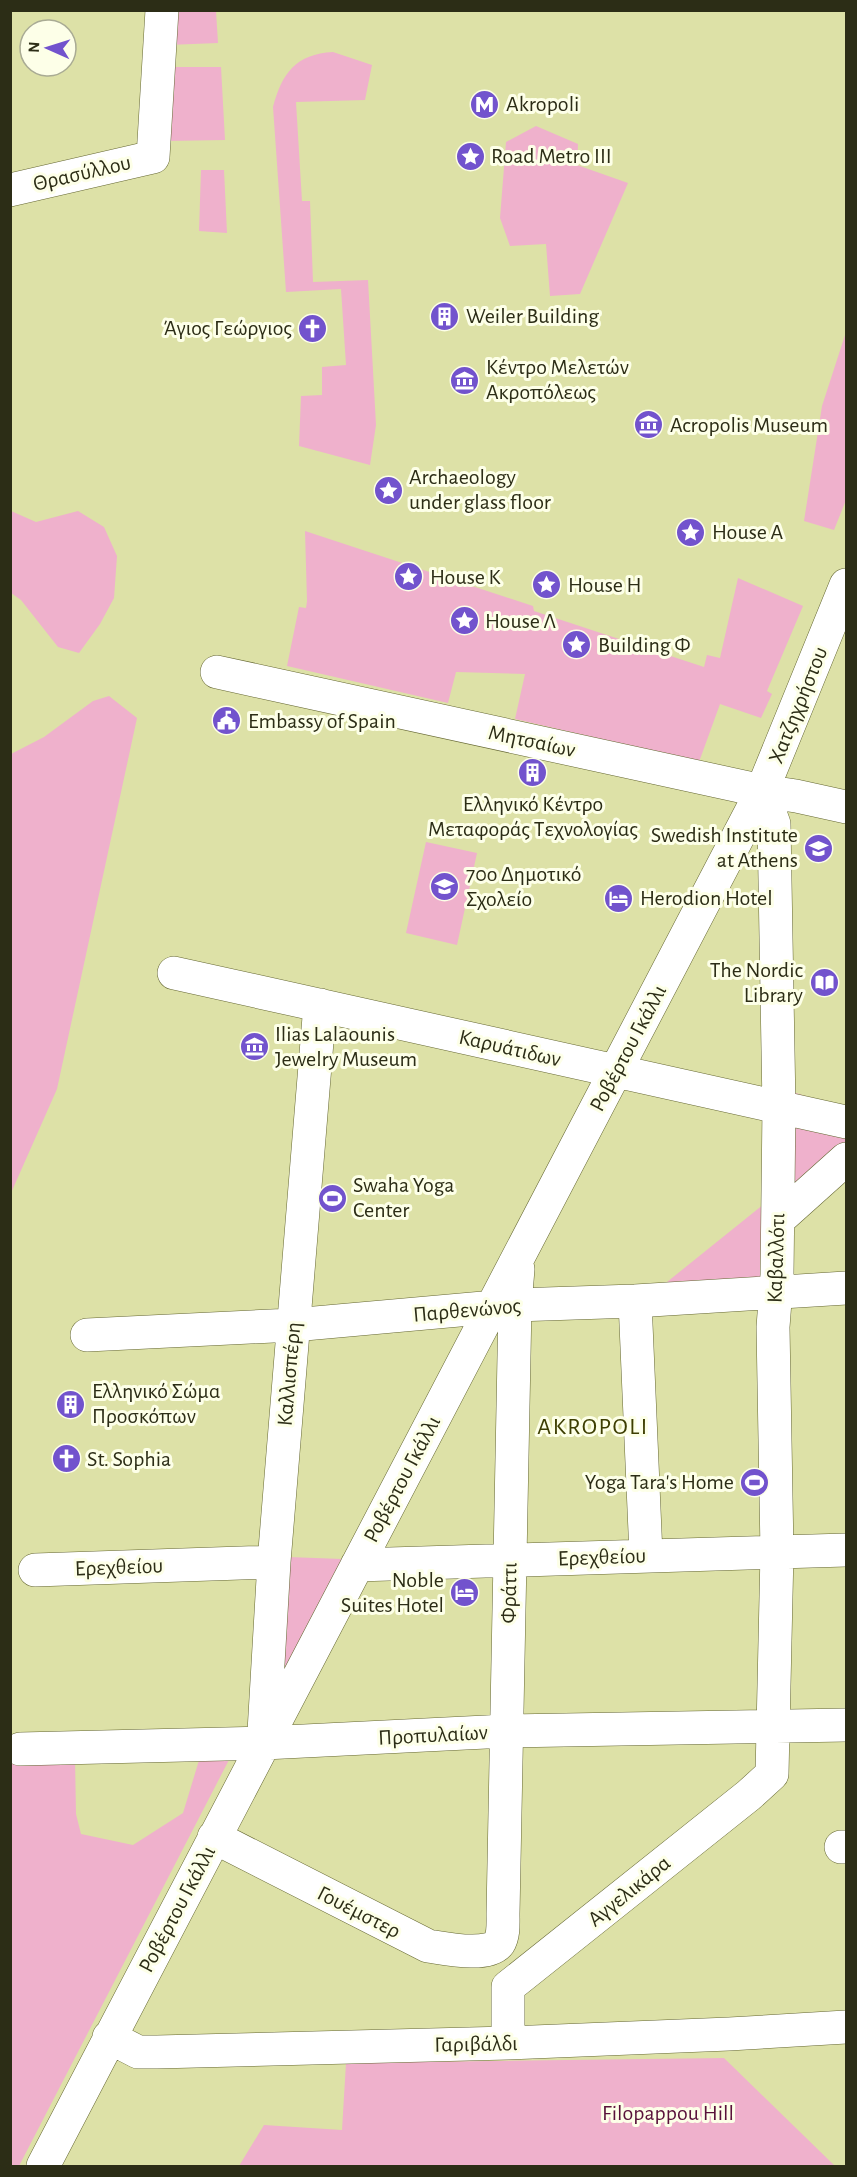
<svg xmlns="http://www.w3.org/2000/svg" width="857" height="2177" font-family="'Alegreya Sans',sans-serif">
<rect width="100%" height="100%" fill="#dde1a7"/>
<!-- green -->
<path fill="#efb1cc" d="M170 11H216L218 43 168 45Z
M333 52 372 65 365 100 296 102 302 201H310L313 282 368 280 376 425 370 465 299 446 301 396 322 395V367L346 365 341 289 286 292 273 107C282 73 296 54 333 52Z
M168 67H221L225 140 166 141Z
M536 126 578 144 577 165 628 183 580 294 550 296 546 244 510 246 500 218 506 142Z
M201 170H224L227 233 199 231Z
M846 332V500L834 530 804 521 822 406Z
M11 511 36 522 78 511 104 527 117 556 114 598 100 624 79 653 58 647 21 600 11 593Z
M305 531 533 606 534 611 704 667 707 655 720 658 738 578 803 606 767 691 772 694 761 718 720 704 699 762 515 719 525 674 456 672 448 703 287 666 299 607 306 608 307 601Z
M109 696 137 718 57 1089 11 1193V754L44 737 93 701Z
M426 842 477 853 457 945 406 933Z
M762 1082 846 1109V1175L788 1225 790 1282 662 1286 764 1204Z
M288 1557 342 1559 273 1695Z
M231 1756 19 2166H11V1761L75 1758 76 1814 81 1834 133 1845 183 1813 200 1757Z
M724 2058 835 2166H239L264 2125 342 2130 346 2063Z"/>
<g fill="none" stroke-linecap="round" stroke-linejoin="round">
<defs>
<path id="minor" d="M10 190 153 157 162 10
M217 672 762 791 796 796 846 807
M174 973 846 1122
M778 1220 846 1159
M635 1301 646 1555
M87 1335 293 1325 515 1305 635 1301 846 1288
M357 1565 846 1550
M35 1570 274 1562
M264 1732 274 1562 320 1005
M20 1749 264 1743 506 1731 846 1725
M214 1837 428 1946C443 1948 488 1958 499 1943 504 1935 503 1923 503 1914L515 1305 518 1269
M841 1847H846
M109 2037 138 2052H157L508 2043 729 2034 846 2027
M508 2043V1987L749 1795 772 1774 777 1552 773 1327 777 1275 779 1107 774 824 762 791
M43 2166 762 791 846 585"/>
</defs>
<!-- minor casing -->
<use href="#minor" stroke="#656732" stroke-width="34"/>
<!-- minor -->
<use href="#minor" stroke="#fff" stroke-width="33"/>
</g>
<!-- icons -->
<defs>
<symbol id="metro-disc" viewBox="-11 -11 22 22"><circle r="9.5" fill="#7253cd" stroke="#fdffe8"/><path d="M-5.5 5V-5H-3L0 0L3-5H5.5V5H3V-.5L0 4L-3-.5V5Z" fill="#fff"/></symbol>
<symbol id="sight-disc" viewBox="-11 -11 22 22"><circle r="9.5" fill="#7253cd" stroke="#fdffe8"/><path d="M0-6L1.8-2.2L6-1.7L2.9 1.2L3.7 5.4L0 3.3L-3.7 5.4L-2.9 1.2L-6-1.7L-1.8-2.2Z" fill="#fff"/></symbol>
<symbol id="building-disc" viewBox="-11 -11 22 22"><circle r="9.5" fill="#7253cd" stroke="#fdffe8"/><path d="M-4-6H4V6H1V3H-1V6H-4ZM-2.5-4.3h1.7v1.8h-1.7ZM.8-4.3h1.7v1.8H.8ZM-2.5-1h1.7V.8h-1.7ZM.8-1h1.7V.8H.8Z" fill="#fff"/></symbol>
<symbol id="church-disc" viewBox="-11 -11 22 22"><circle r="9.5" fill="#7253cd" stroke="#fdffe8"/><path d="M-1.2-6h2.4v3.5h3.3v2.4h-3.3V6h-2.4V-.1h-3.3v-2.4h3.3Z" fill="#fff"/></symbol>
<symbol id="museum-disc" viewBox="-11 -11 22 22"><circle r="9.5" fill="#7253cd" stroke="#fdffe8"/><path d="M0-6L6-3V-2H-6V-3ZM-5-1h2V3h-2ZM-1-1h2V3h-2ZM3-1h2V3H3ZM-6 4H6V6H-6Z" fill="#fff"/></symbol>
<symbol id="civic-disc" viewBox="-11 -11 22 22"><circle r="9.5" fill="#7253cd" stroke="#fdffe8"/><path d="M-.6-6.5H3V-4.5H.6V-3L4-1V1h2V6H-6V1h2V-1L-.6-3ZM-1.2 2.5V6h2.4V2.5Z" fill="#fff"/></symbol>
<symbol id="university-disc" viewBox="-11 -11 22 22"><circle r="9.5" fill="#7253cd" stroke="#fdffe8"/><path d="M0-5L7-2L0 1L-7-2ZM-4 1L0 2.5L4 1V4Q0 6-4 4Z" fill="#fff"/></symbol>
<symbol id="school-disc" viewBox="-11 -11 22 22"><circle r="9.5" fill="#7253cd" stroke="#fdffe8"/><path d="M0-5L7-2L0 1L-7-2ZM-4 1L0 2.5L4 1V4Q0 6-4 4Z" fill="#fff"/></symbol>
<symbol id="hotel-disc" viewBox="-11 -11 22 22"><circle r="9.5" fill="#7253cd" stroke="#fdffe8"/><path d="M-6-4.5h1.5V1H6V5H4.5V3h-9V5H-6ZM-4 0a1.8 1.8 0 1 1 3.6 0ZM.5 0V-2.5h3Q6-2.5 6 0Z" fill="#fff"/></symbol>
<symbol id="library-disc" viewBox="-11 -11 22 22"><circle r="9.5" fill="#7253cd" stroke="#fdffe8"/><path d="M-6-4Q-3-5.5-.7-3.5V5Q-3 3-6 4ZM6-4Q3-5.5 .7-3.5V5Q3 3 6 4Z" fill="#fff"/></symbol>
<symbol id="stadium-disc" viewBox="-11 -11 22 22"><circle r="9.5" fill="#7253cd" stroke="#fdffe8"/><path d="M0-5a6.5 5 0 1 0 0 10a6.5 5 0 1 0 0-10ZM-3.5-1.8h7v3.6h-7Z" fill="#fff"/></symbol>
</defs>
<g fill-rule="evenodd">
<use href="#metro-disc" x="468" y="88" width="33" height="33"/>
<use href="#sight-disc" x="454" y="140" width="33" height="33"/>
<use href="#building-disc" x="428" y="300" width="33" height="33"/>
<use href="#church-disc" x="296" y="312" width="33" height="33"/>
<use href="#museum-disc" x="448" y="364" width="33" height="33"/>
<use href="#museum-disc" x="632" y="408" width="33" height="33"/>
<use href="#sight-disc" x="372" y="474" width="33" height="33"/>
<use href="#sight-disc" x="674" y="516" width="33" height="33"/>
<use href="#sight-disc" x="392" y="560" width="33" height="33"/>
<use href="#sight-disc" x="530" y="568" width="33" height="33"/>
<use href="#sight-disc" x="448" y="604" width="33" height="33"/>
<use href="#sight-disc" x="560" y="628" width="33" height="33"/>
<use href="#civic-disc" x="210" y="704" width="33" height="33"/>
<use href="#building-disc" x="516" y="756" width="33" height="33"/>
<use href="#university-disc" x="802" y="832" width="33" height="33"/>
<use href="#school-disc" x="428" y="870" width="33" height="33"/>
<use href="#hotel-disc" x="602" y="882" width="33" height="33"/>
<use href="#library-disc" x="808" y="966" width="33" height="33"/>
<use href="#museum-disc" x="238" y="1030" width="33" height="33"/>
<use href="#stadium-disc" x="316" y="1182" width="33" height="33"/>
<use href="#building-disc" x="54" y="1388" width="33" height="33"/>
<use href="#church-disc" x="50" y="1442" width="33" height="33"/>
<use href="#stadium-disc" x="738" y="1466" width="33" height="33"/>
<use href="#hotel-disc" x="448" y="1576" width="33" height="33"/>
</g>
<g text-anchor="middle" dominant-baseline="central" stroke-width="6" stroke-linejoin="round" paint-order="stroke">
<!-- poi labels -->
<g font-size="22" fill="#2c2d16" stroke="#fdffe8" text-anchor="start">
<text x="506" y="104">Akropoli</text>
<text x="491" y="156">Road Metro III</text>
<text x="466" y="316">Weiler Building</text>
<text x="292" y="328" text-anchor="end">Άγιος Γεώργιος</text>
<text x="486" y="367">Κέντρο Μελετών<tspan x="486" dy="25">Ακροπόλεως</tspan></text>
<text x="670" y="425">Acropolis Museum</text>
<text x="409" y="477">Archaeology<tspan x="409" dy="25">under glass floor</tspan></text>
<text x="712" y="532">House A</text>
<text x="430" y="577">House K</text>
<text x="568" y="585">House H</text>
<text x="485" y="621">House Λ</text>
<text x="598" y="645">Building Φ</text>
<text x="248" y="721">Embassy of Spain</text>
<text x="533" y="804" text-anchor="middle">Ελληνικό Κέντρο<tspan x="533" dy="25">Μεταφοράς Τεχνολογίας</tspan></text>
<text x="798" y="835" text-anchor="end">Swedish Institute<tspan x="798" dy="25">at Athens</tspan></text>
<text x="466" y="874">70ο Δημοτικό<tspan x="466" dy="25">Σχολείο</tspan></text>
<text x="640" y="898">Herodion Hotel</text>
<text x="803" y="970" text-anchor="end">The Nordic<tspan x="803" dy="25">Library</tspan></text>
<text x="275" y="1034">Ilias Lalaounis<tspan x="275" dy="25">Jewelry Museum</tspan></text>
<text x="353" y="1185">Swaha Yoga<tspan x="353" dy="25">Center</tspan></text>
<text x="92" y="1391">Ελληνικό Σώμα<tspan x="92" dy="25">Προσκόπων</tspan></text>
<text x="87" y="1459">St. Sophia</text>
<text x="734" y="1482" text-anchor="end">Yoga Tara's Home</text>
<text x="444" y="1580" text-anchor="end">Noble<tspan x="444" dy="25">Suites Hotel</tspan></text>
</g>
<!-- street labels -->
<g font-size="22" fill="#2c2d16" stroke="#fdffe8">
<text transform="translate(82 173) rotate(-13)">Θρασύλλου</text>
<text transform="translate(798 705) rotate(-68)">Χατζηχρήστου</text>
<text transform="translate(532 741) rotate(12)">Μητσαίων</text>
<text transform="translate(510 1048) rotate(13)">Καρυάτιδων</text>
<text transform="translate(628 1048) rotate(-62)">Ροβέρτου Γκάλλι</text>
<text transform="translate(776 1258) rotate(-88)">Καβαλλότι</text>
<text transform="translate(467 1310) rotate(-5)">Παρθενώνος</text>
<text transform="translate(289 1374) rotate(-85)">Καλλισπέρη</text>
<text transform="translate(402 1479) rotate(-62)">Ροβέρτου Γκάλλι</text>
<text transform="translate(602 1557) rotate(-2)">Ερεχθείου</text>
<text transform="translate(119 1567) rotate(-2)">Ερεχθείου</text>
<text transform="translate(509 1593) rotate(-89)">Φράττι</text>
<text transform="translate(433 1735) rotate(-3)">Προπυλαίων</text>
<text transform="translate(629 1891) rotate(-39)">Αγγελικάρα</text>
<text transform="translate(177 1909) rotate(-62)">Ροβέρτου Γκάλλι</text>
<text transform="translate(359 1912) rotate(27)">Γουέμστερ</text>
<text transform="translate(476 2044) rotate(-1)">Γαριβάλδι</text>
</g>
<!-- park labels -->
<g font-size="22" fill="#59113a" stroke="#fdffe8">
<text x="668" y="2113">Filopappou Hill</text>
</g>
<!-- neighbourhood labels -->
<g font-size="24" letter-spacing="1.5" fill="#3d3e02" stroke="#fdffe8">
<text x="593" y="1427">AKROPOLI</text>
</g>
</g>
<!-- border -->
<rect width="857" height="2177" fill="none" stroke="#2c2d16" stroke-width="24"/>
<!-- north arrow -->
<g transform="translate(48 48) rotate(273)"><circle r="28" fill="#fdffe8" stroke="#a9ab94" stroke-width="1.5"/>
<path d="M0-4.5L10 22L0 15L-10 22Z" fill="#7253cd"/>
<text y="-9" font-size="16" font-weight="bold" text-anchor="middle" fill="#2c2d16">N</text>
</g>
</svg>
